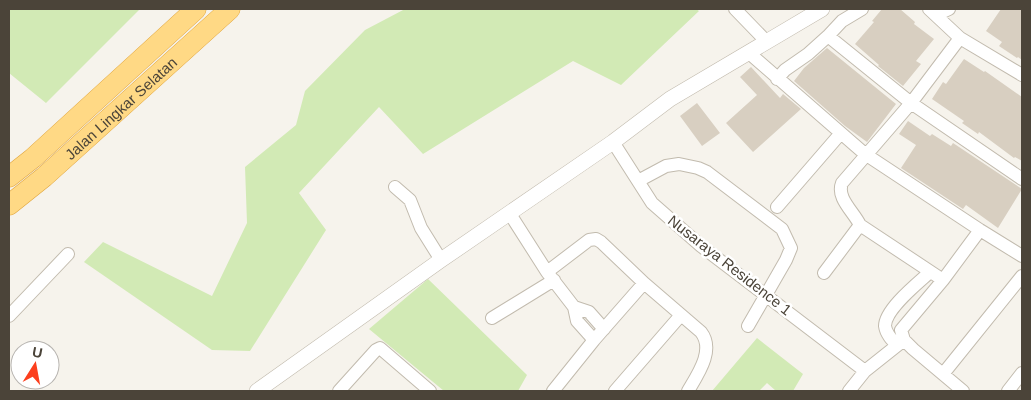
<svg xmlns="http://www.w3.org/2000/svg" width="1031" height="400" font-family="Helvetica,sans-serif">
<rect width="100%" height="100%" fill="#f6f3ec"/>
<!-- green -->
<path fill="#d2eab5" d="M9 9H140L46 103 9 73Z
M405 9H696L699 11 621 85 573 61 423 154 379 107 299 193 326 230 250 351 212 350 84 262 103 242 212 296 247 223 245 167 296 125 305 91 365 30Z
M428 279 527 375 518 391H444L369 329Z
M757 338 803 374 793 391H776L767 383 759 391H712Z"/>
<!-- building -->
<path fill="#d8cfc1" d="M882 9H900L915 22 914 24 934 39 916 61 921 64 903 86 878 66 879 65 855 44 874 22 872 21Z
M1001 9H1022V60L1018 57 1017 58 999 46 1002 42 986 31Z
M827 48 896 104 867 142 845 126 794 81 804 68Z
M964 59 984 72 985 71 1022 97V161L1015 157 1014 158 979 132 978 134 962 123 964 121 932 99 943 82 946 84Z
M751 67 780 98 783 94 801 109 753 152 726 123 757 95 740 77Z
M697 103 720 133 702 146 680 116Z
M908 121 930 136 932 134 951 146 953 143 1022 189 998 228 966 205 963 209 901 168 916 145 899 134Z"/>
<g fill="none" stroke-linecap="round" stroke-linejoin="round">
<defs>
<path id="minor" d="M735 9 766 41
M862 9 842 21 828 36 911 103 1022 179
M929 9 960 38 1022 75
M936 15 949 9
M749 53 865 154 980 230 1022 256
M777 79 785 70 808 54 828 36
M613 142 652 203 701 246 865 371
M638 181 666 166 679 164 698 168 707 172 782 229 791 248 786 260 748 326
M395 187 410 200 421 228 441 260
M777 207 841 133
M510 214 547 272 574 307 577 321 594 340
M860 225 943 280
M547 272 589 240 596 239 601 242 644 283 701 332C715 350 698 374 688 391
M824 273 860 225C854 212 836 198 842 183L911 103 960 38
M574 307 589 312 604 329
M9 316 68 254
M492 318 554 280
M897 345C892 340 886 334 885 326 885 309 918 283 930 272
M943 374 1022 276
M339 391 376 350 380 348 430 391
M553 391 594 340 644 283
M615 391 681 315
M849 391 865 371 904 340
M963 391 913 349 904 340 901 330 943 280 980 230
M1008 391 1022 373"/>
<path id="tertiary" d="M257 391 441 260 613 142 670 99 822 9"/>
<g id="trunk">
<path d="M9 177 33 158 196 9"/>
<path id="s1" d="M9 205 44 177 230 9"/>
</g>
</defs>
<!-- minor casing -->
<use href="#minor" stroke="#c2bbae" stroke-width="14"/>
<!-- tertiary casing -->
<use href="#tertiary" stroke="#c2bbae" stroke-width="16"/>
<!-- trunk casing -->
<use href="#trunk" stroke="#e0a43c" stroke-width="21"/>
<!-- minor -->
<use href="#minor" stroke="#fff" stroke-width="12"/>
<!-- tertiary -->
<use href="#tertiary" stroke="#fff" stroke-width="15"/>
<!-- trunk -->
<use href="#trunk" stroke="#ffd985" stroke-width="20"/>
</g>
<g text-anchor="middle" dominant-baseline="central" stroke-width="5" stroke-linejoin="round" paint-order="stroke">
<!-- street labels -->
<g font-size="15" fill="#4b4439" stroke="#fff">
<text stroke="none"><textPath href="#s1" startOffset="148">Jalan Lingkar Selatan</textPath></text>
<text transform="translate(730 265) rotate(38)">Nusaraya Residence 1</text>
</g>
</g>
<!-- border -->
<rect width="1031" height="400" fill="none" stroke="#4b4439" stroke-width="20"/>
<!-- north arrow -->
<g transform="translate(35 365) rotate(11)"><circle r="24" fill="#ffffff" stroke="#b7b4b0"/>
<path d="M0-4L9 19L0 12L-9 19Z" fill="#fc3f1d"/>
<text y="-8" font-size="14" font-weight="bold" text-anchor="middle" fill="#4b4439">U</text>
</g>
</svg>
